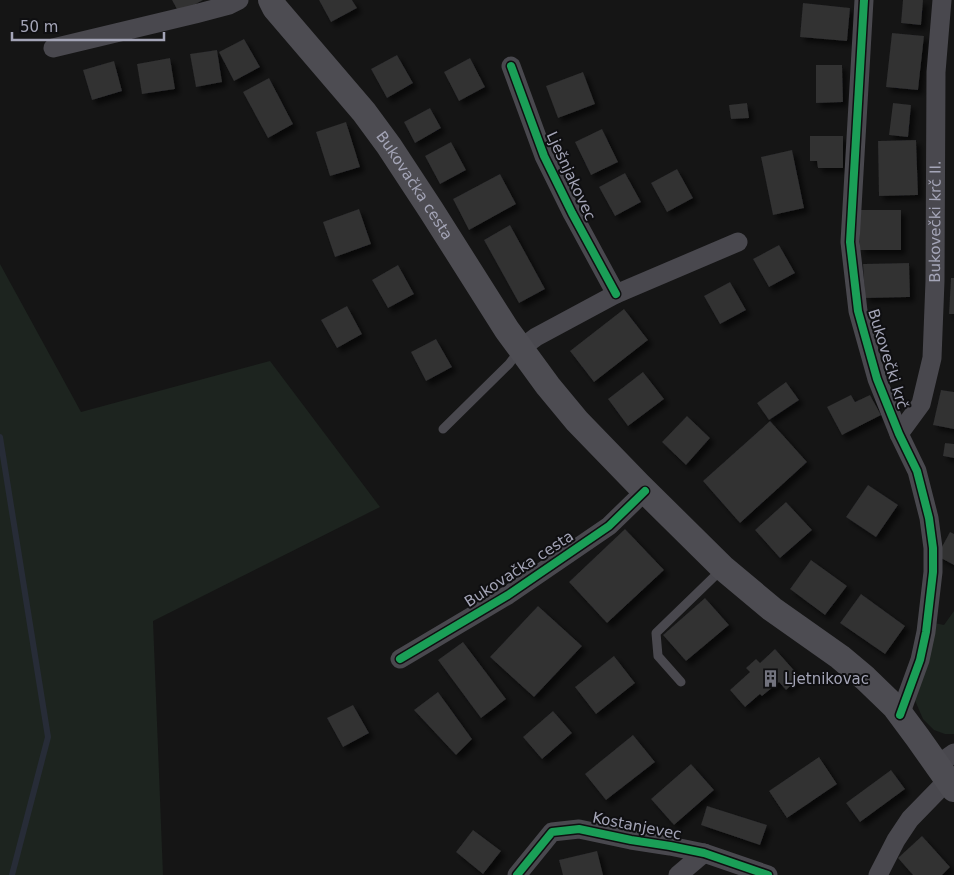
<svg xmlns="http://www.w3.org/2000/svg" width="954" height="875" font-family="'DejaVu Sans',sans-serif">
<defs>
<filter id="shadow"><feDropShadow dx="4.5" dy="4.5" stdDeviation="2.5" flood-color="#0009"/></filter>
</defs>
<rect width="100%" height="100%" fill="#151515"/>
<!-- green -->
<path fill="#1d241f" d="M0 264 81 412 270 361 380 507 153 621 163 875H0Z
M954 611V734H945L934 730 923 719 914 698 934 623 944 625Z"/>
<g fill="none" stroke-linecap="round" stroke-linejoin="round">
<!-- stream -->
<path stroke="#272c37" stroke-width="6" d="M0 437 48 737 12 875"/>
</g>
<!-- building -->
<path fill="#303031" filter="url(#shadow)" d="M172 0H203L179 13Z
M319 0H352L357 8 331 22Z
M903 0H923L921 25 901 23Z
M803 3 850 8 847 41 800 37Z
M892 33 924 36 918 90 886 87Z
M244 39 260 67 234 81 219 52Z
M217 50 222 82 196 87 190 54Z
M397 55 413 83 387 98 371 69Z
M170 58 175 89 142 94 137 64Z
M470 58 485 87 459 101 444 72Z
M114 61 122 91 92 100 83 70Z
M816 65H842L843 102 816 103Z
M583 72 595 104 558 118 546 86Z
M269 78 293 124 268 138 243 92Z
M747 103 749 118 731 119 729 105Z
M893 103 911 105 908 137 889 135Z
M430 108 441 128 415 143 404 122Z
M346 122 360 167 330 176 316 132Z
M602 129 618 162 591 175 575 142Z
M810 136H843V168H818L817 161H810Z
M916 140 918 195 879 196 878 141Z
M451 142 466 170 440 184 425 156Z
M792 150 804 208 773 215 761 157Z
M677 169 693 198 667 212 651 183Z
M625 173 641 202 615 216 599 187Z
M500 174 516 204 469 230 453 199Z
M359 209 371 244 335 257 323 222Z
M860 210H901V250H860Z
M510 225 545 289 519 303 484 240Z
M779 245 795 273 769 287 753 259Z
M909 263 910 297 865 298 863 264Z
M398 265 414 294 388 308 372 280Z
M951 278H954V314H949Z
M730 282 746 310 720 324 704 296Z
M347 306 362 334 337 348 321 320Z
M624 309 648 340 594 382 570 351Z
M436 339 452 367 426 381 411 352Z
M643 372 664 399 628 426 608 399Z
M786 382 799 400 769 420 757 403Z
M941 390 954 392V429L933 425Z
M851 395 855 402 870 395 881 415 842 435 827 407Z
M687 416 710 438 686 465 662 442Z
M770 421 807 462 740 523 703 481Z
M945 443 954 444V458L943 456Z
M868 485 898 505 876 537 846 517Z
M786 502 812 530 780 558 755 530Z
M625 529 664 570 607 623 569 582Z
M950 532 954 534V565L937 556Z
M811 560 847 586 825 615 790 589Z
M861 594 905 626 885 654 840 623Z
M705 598 729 625 686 661 663 635Z
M538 606 582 646 534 697 490 657Z
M463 642 506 699 481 718 438 660Z
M775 649 800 677 786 690 779 682 762 696 760 694 745 707 730 690 750 672 746 668 756 659 760 663Z
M614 656 635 683 596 714 575 687Z
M438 692 472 739 456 755 414 710Z
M353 705 369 733 343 747 327 718Z
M553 711 572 733 542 759 523 737Z
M633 735 655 762 606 800 585 774Z
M819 757 837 784 787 818 769 791Z
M691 764 714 790 674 825 651 799Z
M891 770 905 789 860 822 846 803Z
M707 806 767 825 760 845 701 825Z
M473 830 501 851 483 874 456 852Z
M922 836 950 867 942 875H913L898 858Z
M597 851 603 875H563L559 860Z"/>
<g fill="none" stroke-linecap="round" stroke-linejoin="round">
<!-- lane -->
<path stroke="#49484e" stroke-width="9" d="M443 429 509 364 519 351
M681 682 658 656 656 633 721 570"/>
<!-- street -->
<g stroke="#49484e" stroke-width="19">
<path d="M864 0 850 242 858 311 877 379 899 434 917 471 929 518 933 548V572L926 632 920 660 900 715"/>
<path d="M53 48 195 14 229 5 239 0"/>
<path d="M511 66 544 156 572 213 616 294"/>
<path d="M520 349 536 337 616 294 738 242"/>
<path id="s1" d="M899 434 921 404 932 358 935 281 936 72 942 0"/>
<path d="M400 659 508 595 609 526 645 491"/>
<path d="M937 765 954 753"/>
<path d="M517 875 552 832 579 829 631 840 670 846 704 853 768 875"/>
<path d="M678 875 704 853"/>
<path d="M878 875 896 840 910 819 948 780"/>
</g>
<!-- secondary -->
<path stroke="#4d4c52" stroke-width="26" id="s2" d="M271 0 275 8 364 112 389 146 431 210 507 330 548 386 577 421 639 485 723 568 772 609 840 657 865 678 895 707 918 738 954 789"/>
<defs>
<path id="cycleway" d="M864 0 850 242 858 311 877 379 899 434 917 471 929 518 933 548V572L926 632 920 660 900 715
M511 66 544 156 572 213 616 294
M400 659 508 595 609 526 645 491
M517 875 552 832 579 829 631 840 670 846 704 853 768 875"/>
</defs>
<!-- cycleway casing -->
<use href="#cycleway" stroke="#0f0f11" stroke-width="11"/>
<!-- cycleway -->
<use href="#cycleway" stroke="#1a9f57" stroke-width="8"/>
</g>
<!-- icons -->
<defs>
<symbol id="building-bare" viewBox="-9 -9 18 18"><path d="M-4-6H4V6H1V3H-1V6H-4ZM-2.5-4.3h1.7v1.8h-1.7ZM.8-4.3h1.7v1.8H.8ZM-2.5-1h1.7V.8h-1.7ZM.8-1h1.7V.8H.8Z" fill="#72737e" stroke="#0f0f11" stroke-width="2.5" paint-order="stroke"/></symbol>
</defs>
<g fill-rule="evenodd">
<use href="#building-bare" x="758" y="666" width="25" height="25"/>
</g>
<g text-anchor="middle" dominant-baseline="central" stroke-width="4" stroke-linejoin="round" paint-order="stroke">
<!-- street labels -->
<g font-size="15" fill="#a4a5b7" stroke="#0f0f11">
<text transform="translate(571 176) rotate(65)">Lješnjakovec</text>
<text stroke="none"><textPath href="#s2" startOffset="235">Bukovačka cesta</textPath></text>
<text stroke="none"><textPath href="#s1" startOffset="221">Bukovečki krč II.</textPath></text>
<text transform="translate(888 359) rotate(73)">Bukovečki krč</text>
<text transform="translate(519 569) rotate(-33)">Bukovačka cesta</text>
<text transform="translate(637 826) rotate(11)">Kostanjevec</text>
</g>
<!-- poi labels -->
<g font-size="15" fill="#a4a5b7" stroke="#0f0f11" text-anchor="start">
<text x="784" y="679">Ljetnikovac</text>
</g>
</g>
<!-- scale -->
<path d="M12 32v8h152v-8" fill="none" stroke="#a4a5b7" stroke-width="2.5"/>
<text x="20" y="32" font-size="15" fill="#a4a5b7" stroke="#0f0f11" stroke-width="4" paint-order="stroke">50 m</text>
</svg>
